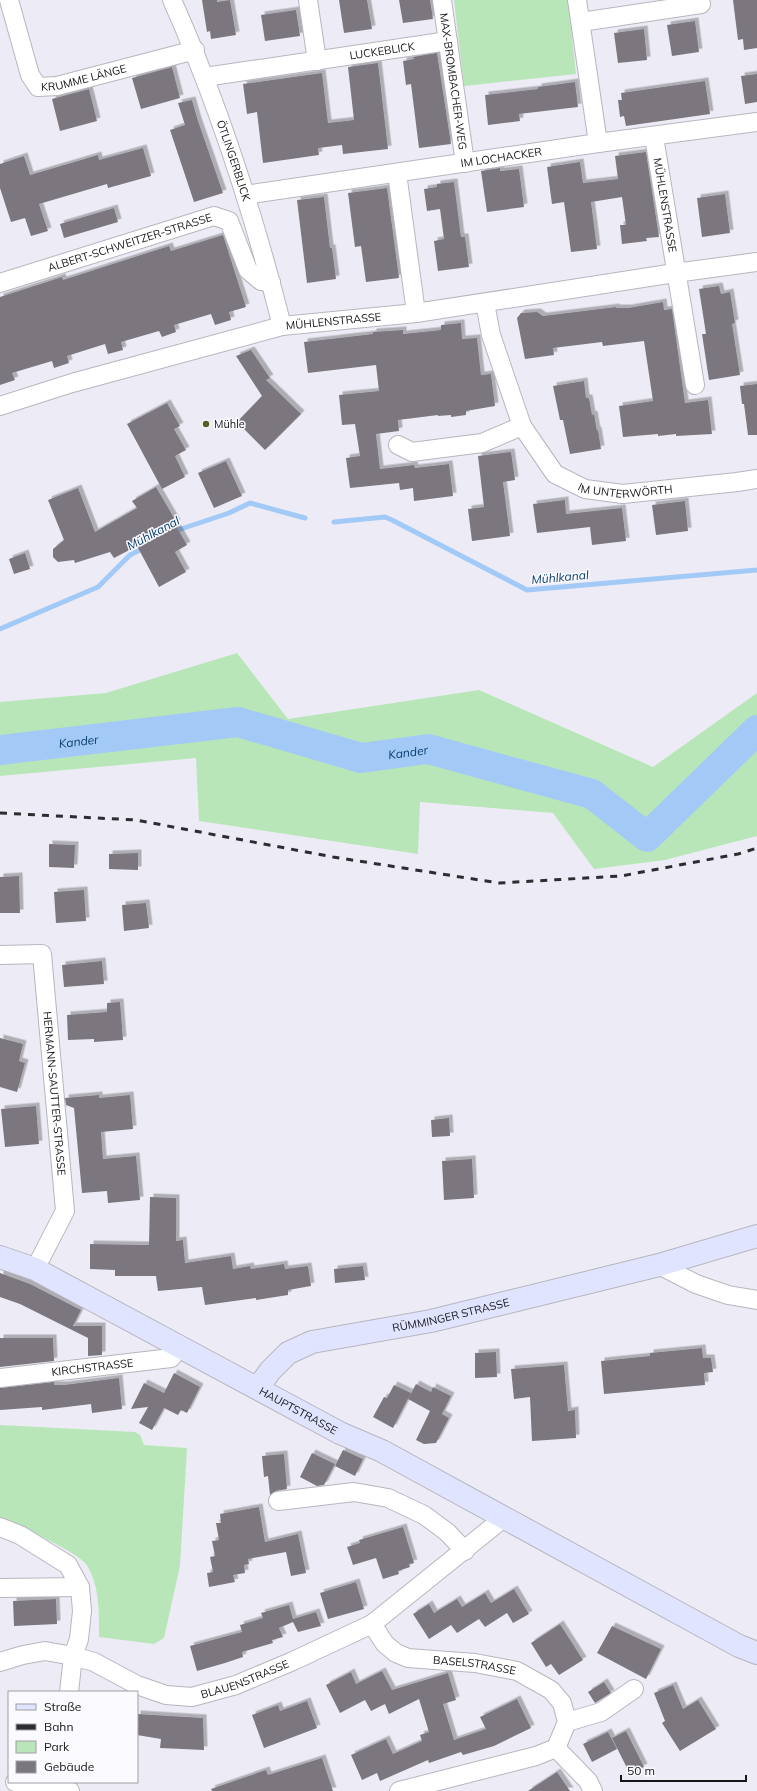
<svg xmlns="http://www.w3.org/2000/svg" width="757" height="1791" font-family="Mulish,sans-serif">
<defs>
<filter id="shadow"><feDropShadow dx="3.5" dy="-3.5" stdDeviation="0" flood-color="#0004"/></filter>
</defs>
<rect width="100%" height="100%" fill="#edecf6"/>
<!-- green -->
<path fill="#b9e6b9" d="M454 0H568L576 74 464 86Z
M237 653 288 719 479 690 653 767 757 693V836L665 860 594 869 553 813 420 802 418 854 199 821 196 758 0 776V702L106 693Z
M0 1425 135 1432 140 1435 144 1445 187 1448 180 1566 164 1638 154 1644 99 1637C99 1613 100 1589 88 1567 79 1551 19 1527 0 1518Z"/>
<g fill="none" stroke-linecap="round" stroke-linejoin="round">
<!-- stream -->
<path stroke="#a3caf7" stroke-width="5" d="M334 522 385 517 392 520 527 590 757 570
M172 532 229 513 250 503 305 518
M0 629 98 587 130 555 144 548"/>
<!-- river -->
<path stroke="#a3caf7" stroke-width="30" id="s1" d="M0 750 238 722 361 758 428 749 592 794 647 837 757 730"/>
</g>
<!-- building -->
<path fill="#7b777e" filter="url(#shadow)" d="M202 0H217V2L230 0 236 35 211 39 210 31 207 32Z
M339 0H367L372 29 344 33Z
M399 0H430L433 19 403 23Z
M733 0H757V48L744 50 743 39 738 40Z
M296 10 300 36 265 41 261 15Z
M695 21 699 52 672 56 667 25Z
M644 29 647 60 618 63 614 33Z
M437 53 451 144 419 148 411 84 406 85 403 61 414 59 413 57Z
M378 63 388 149 343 154 342 145 318 148 319 155 263 163 257 112 247 114 243 84 322 73 328 123 354 120 348 67Z
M172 67 180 98 141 109 132 78Z
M757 74V102L745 104 741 76Z
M705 81 710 114 626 126 624 116 620 117 618 100H622L621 93Z
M575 82 578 107 519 114 520 121 488 125 485 95 538 89V87Z
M89 89 97 121 60 131 52 99Z
M192 100 198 121 223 193 194 202 170 130 185 125 178 103Z
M143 148 151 176 108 188 107 184 39 204 48 231 31 236 25 218 11 222 0 188V164L24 156 30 175 98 155 99 160Z
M646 152 659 237 646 238 647 241 622 244 620 225H626L622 197 591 202 597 249 571 252 564 202 552 204 547 167 580 162 583 183 618 179 615 156Z
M500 168V171L519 169 524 207 487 212 481 171Z
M454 182 461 237H465L469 267 438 271 434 241 444 239 440 209 427 211 424 189 437 187V184Z
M387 188 399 278 366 282 361 246 355 247 348 193Z
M725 194 730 233 702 237 697 198Z
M324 197 330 248H332L336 279 307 283 297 200Z
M114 208 118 222 64 238 60 224Z
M223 235 246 307 229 312 231 320 215 325 211 314 174 325 176 332 162 337 159 331 121 342 123 350 108 354 105 344 67 356 69 363 54 368 52 361 12 373 15 380 0 385V297L62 277 63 280 169 246 171 251Z
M719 286 721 294 730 292 735 323 732 324 740 375 709 380 702 334H706L699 289Z
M663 302 664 310 672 309 685 403 708 400 712 434 676 436V434L658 436V434L623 437 619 406 653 401 644 341 603 346 602 342 553 348 554 355 525 359 517 318 521 313 537 312 543 316 616 307V308H628Z
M461 323 462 339 477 338 481 375 491 374 495 406 466 411V415L451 417V415L438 416V415L398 420 399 431 376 434 380 469 414 465 415 468 449 464 453 496 414 501 413 488 400 490 399 483 350 488 346 458 360 456 355 424 342 425 339 395 379 391 376 365 308 373 304 342 373 334V332L403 330V334L441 330V325Z
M251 350 270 378 266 380 301 414 265 450 237 422 262 396 236 356Z
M584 381 586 398H589L592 415 594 414 597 431 598 430 601 449 570 454 563 420H560L553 386Z
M757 384V435H748L744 404H742L740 386Z
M167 403 180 426 174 429 186 450 175 456 185 477 162 489 127 424Z
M511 452 515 480 503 482 510 536 472 541 468 509 484 507 478 456Z
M226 461 242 496 214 508 198 473Z
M156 487 177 523 175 524 187 545 175 552 186 572 159 587 137 546 114 558 110 552 75 563 74 560 58 562 53 557V549L64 540 48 500 78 488 95 532 137 508 132 501Z
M565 500 566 514 622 508 626 541 592 545 590 527 537 533 533 504Z
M685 501 688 531 656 535 652 505Z
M25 553 30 569 14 574 9 559Z
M49 844 75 845 74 868 49 867Z
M138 853V870L109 869V854Z
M19 876 20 913H0V877Z
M84 890 86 921 56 923 54 892Z
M146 903 149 928 124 931 122 905Z
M102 961 104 984 64 987 62 965Z
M120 1002 123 1040 94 1042V1039L68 1040 67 1015 107 1012V1003Z
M0 1038 23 1044 19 1061 25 1063 17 1092 0 1087Z
M99 1095V1098L130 1095 133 1129 101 1132 103 1159 136 1156 140 1200 108 1203 107 1191 82 1193 74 1108 66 1105 65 1098Z
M36 1106 39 1144 5 1147 1 1109Z
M449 1118 450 1136 432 1137 431 1120Z
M472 1159 474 1198 444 1200 442 1161Z
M150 1197 176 1198V1241L183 1240 185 1263 231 1256 233 1269 250 1266 251 1269 284 1264 285 1269 308 1266 311 1286 288 1290V1295L256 1300V1298L205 1305 202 1287 158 1291 156 1276H115V1270L90 1269V1244L149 1245Z
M363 1266 365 1280 335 1283 334 1269Z
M0 1273 30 1284 81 1310 73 1326H102V1355L88 1356V1338L20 1304 0 1297Z
M0 1338H53L54 1361 0 1367Z
M702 1348 703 1358H711L713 1372 704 1373 705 1385 604 1394 601 1361 650 1356V1353Z
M496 1352 497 1377 475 1378V1353Z
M564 1365 568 1411 575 1410 576 1438 532 1441 530 1397 514 1399 511 1369Z
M174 1373 200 1387 187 1413 181 1410 178 1415 164 1408 152 1430 139 1423 148 1407 131 1409 144 1383 164 1393Z
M119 1378 122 1409 92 1413 91 1404 42 1410V1407L0 1410V1388L54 1382V1385H64Z
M416 1384 431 1392 433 1387 451 1396 442 1414 449 1418 436 1443 424 1444 416 1440 430 1411 408 1399Z
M394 1385 411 1393 393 1428 373 1417 384 1397 387 1398Z
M343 1450 363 1459 355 1476 335 1466Z
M312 1453 335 1464 324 1485 317 1486 300 1477Z
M284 1454 287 1489 276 1491 270 1495 268 1476 264 1477 262 1456Z
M259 1507 265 1542 298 1534 306 1573 291 1576 286 1552 248 1559 249 1564 244 1565 245 1573 233 1575 235 1582 209 1587 207 1573 213 1572 210 1557 215 1556 212 1541 219 1540 216 1523H221L220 1514Z
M403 1527 414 1563 409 1564 410 1567 398 1571 399 1574 383 1579 376 1558 353 1565 347 1547 360 1543 359 1540Z
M356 1582 364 1609 328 1619 320 1593Z
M514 1589 529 1614 513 1623 507 1613 485 1627 479 1619 457 1633 451 1625 429 1639 413 1614 429 1604 434 1613 457 1599 462 1607 485 1593 491 1603Z
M56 1599 57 1624 14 1626 13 1601Z
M289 1605 293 1619 316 1612 321 1626 298 1632 293 1622 279 1628 283 1637 272 1640 273 1643 242 1652 243 1657 225 1663 197 1671 190 1646 242 1632 240 1625 263 1618 261 1613Z
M560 1624 583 1660 559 1675 551 1664 546 1667 531 1643Z
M612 1626 661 1649 646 1679 597 1653Z
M382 1671 392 1690 448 1673 456 1700 443 1704 454 1740 486 1729 480 1717 517 1699 531 1728 494 1746 463 1755 461 1752 429 1763 428 1760 380 1781 377 1773 362 1780 351 1755 386 1739 393 1754 422 1741 420 1735 429 1732 419 1699 389 1714 385 1704 371 1711 365 1700 340 1713 326 1685 351 1672 356 1684Z
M604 1682 611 1693 595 1703 588 1692Z
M673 1685 683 1709 698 1700 716 1729 680 1751 662 1723 665 1721 654 1693Z
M307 1701 317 1728 264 1748 252 1715 278 1705 280 1711Z
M137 1714 203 1718 204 1750 160 1748 161 1739 137 1735Z
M626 1731 644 1767 630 1774 612 1738Z
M608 1732 617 1749 592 1762 583 1744Z
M322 1758 333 1791H212L211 1789 266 1770 268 1775Z
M557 1772 570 1791H528Z"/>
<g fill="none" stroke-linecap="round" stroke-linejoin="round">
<defs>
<g id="street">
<path id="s2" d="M9 0 30 75 38 87 57 86 195 50"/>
<path id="s3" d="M172 0C219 105 254 215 282 326"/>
<path d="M308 0 317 61"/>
<path id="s4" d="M442 0 465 163"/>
<path d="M577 0 598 143"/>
<path d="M581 22 701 4"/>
<path id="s5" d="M205 77 448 41"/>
<path id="s6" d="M654 137 695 385"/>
<path d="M397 173 416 313"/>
<path id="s7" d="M245 195 598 143 757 122"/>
<path id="s8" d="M0 283 214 216 229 221 248 270 261 281 271 282"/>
<path id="s9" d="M485 303 491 335 522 426 555 474 585 489 623 494 737 482 757 479"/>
<path id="s10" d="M0 406 72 383 282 326 416 313 675 273 757 262"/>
<path d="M398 445 412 452 482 443 522 426"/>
<path id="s11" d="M0 955 42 954 65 1211 35 1269"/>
<path d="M659 1265 696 1284 728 1295 757 1300"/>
<path id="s12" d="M0 1378 171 1358 180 1346"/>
<path d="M278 1501 354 1492 388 1498 424 1515 447 1532 465 1551"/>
<path d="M0 1527 20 1535 68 1565 80 1587 82 1611 79 1639 73 1656 69 1692"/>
<path d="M0 1588 80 1587"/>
<path id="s13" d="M372 1624 385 1644 396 1653 408 1658 475 1663 517 1671 551 1690 562 1703 567 1722 556 1748 536 1756 399 1791"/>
<path id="s14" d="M0 1662 23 1655 45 1651 73 1656 94 1662 137 1685 166 1695 192 1697 236 1685 293 1661 372 1624 505 1517"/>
<path d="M567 1722 601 1712 634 1689"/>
<path d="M556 1748 588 1781 593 1791"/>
<path d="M15 1782 61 1787 70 1791"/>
</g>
<g id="secondary">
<path id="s15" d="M0 1257 35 1269 340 1433 382 1451 739 1646 757 1653"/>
<path id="s16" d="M258 1388 270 1371 288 1353 312 1342 431 1321 659 1265 757 1236"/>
</g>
</defs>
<!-- street casing -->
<use href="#street" stroke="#b7b6bf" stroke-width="20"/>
<!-- secondary casing -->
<use href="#secondary" stroke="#b7b6bf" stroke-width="24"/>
<!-- street -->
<use href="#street" stroke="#fff" stroke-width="18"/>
<!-- secondary -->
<use href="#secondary" stroke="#e1e4ff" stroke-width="22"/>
<!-- rail -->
<path stroke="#2d2d31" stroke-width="3" stroke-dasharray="7 7" stroke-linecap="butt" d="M0 813 136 820 333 857 499 883 621 876 738 854 757 848"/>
</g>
<!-- markers -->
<circle fill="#575d2b" stroke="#fbfafe" stroke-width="1.5" cx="206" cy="424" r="4"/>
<g text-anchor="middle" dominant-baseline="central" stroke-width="3" stroke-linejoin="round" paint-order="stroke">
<!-- street labels -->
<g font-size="11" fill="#151518" stroke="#fbfafe">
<text stroke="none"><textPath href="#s5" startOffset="179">LUCKEBLICK</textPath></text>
<text stroke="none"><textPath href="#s2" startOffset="139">KRUMME LÄNGE</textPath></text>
<text stroke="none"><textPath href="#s4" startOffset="82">MAX-BROMBACHER-WEG</textPath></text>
<text stroke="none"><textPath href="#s7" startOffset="259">IM LOCHACKER</textPath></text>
<text stroke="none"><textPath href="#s3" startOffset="172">ÖTLINGERBLICK</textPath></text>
<text stroke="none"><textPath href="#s6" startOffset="69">MÜHLENSTRASSE</textPath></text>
<text stroke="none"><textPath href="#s8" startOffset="136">ALBERT-SCHWEITZER-STRASSE</textPath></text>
<text stroke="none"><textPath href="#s10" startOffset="345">MÜHLENSTRASSE</textPath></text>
<text stroke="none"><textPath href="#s9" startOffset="261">IM UNTERWÖRTH</textPath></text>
<text stroke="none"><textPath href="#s11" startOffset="182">HERMANN-SAUTTER-STRASSE</textPath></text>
<text stroke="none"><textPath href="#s16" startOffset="214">RÜMMINGER STRASSE</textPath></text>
<text stroke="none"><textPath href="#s12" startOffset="93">KIRCHSTRASSE</textPath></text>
<text stroke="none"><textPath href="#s15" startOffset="336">HAUPTSTRASSE</textPath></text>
<text stroke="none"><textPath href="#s13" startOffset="118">BASELSTRASSE</textPath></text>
<text stroke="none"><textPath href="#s14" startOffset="258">BLAUENSTRASSE</textPath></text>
</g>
<!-- poi labels -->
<g font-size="11" fill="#151518" stroke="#fbfafe" text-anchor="start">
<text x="214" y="424">Mühle</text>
</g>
<!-- water labels -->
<g font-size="12" font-style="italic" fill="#083c6e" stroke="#fbfafe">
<text transform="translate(153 533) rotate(-28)">Mühlkanal</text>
<text transform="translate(560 577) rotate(-5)">Mühlkanal</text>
<text stroke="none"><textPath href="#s1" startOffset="79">Kander</textPath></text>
<text stroke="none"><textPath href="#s1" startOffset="415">Kander</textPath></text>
</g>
</g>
<!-- legend -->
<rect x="8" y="1691" width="130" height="92" fill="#fbfafe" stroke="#9f9ea2"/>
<rect x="16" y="1704" width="20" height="6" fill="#e1e4ff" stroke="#9f9ea2"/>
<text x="44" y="1711" font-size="12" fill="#151518">Straße</text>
<rect x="16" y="1724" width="20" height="6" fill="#2d2d31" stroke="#9f9ea2"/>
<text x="44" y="1731" font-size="12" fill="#151518">Bahn</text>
<rect x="16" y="1741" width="20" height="12" fill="#b9e6b9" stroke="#9f9ea2"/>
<text x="44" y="1751" font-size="12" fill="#151518">Park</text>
<rect x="16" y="1761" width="20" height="12" fill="#7b777e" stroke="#9f9ea2"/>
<text x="44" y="1771" font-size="12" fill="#151518">Gebäude</text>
<!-- scale -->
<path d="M621 1775v6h125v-6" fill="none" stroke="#151518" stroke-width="2"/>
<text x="627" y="1775" font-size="12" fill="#151518" stroke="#fbfafe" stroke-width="3" paint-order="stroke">50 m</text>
</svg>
